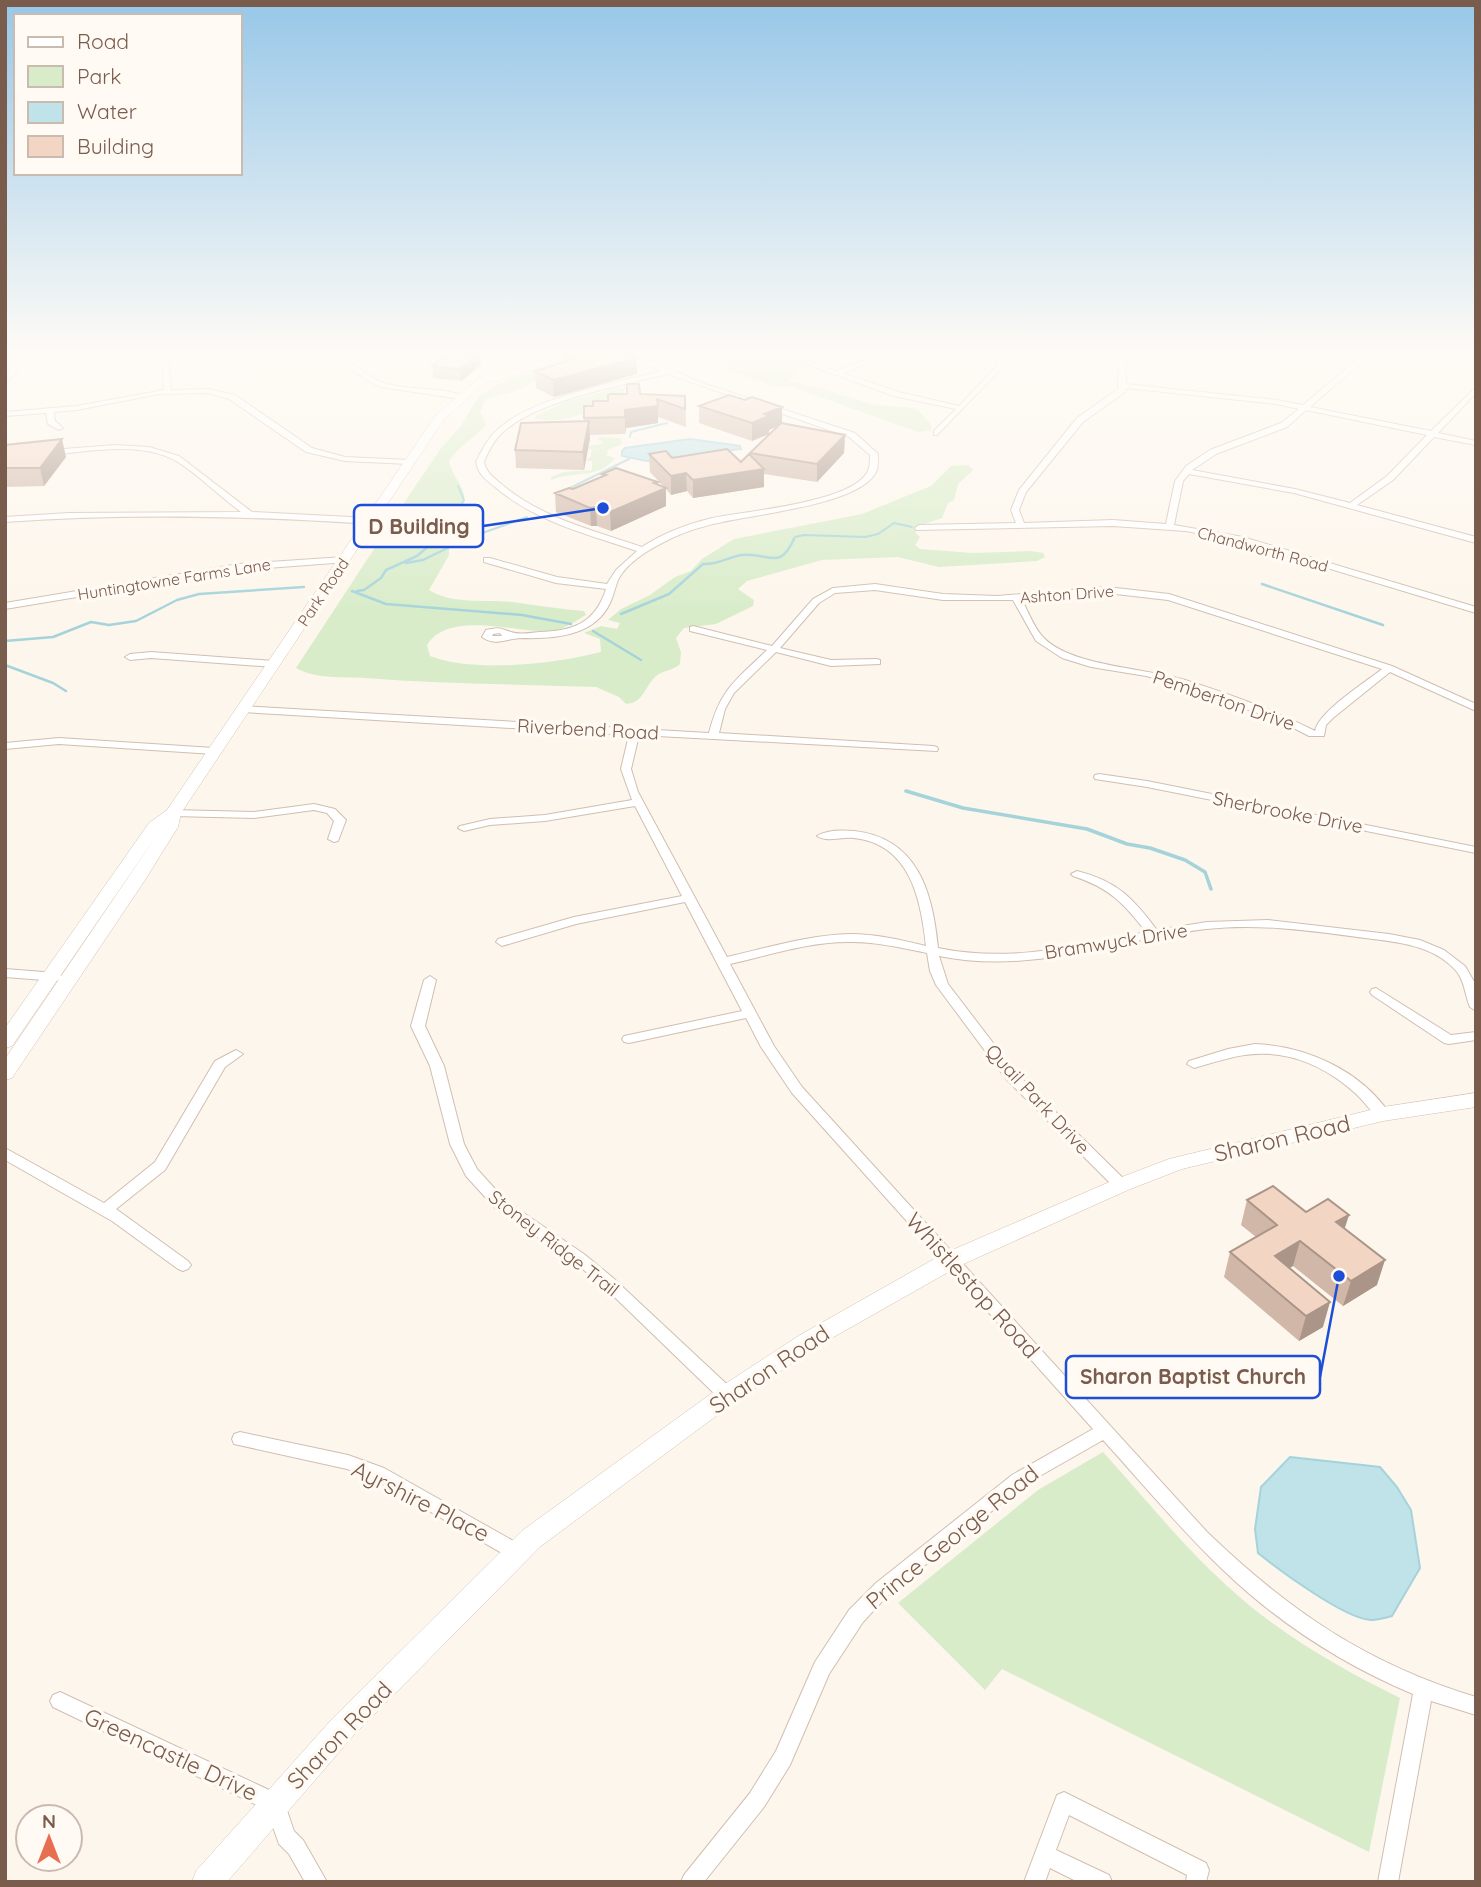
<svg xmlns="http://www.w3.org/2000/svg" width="1481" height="1887" font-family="Quicksand,sans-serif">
<rect width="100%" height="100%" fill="#fdf6ec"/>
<!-- green -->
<path fill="#d8ecc9" d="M800 353H832L833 355 800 367 789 381 827 390 874 405 912 408 919 411 931 425V430L918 432 793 387 774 386 730 371 725 366 728 359 774 361Z
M580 358 516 391 485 399 480 412 486 425C477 435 452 452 449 462 457 489 474 488 457 520L478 527 480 530 449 543V555L429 590C453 605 485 599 512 602 536 605 560 609 584 611L586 615C575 621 564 630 551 631 517 634 450 609 427 645L430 656C473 673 555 664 601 652L600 639 584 633 601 626 617 629 620 623 608 620 621 609 650 595 675 577 691 571 702 559 734 539 862 514 931 486 951 466 968 465 973 470 958 484 954 500 948 503 942 518 918 526 915 532 920 537 915 545 920 549 973 553 1031 551 1043 553 1045 557 1037 561 939 567 898 557 822 560 747 581 738 589 754 600 753 606 716 624 684 628 676 638 681 652 680 664C674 670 666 670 659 674 645 683 645 703 626 704L619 697 596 687C519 684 442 684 365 678 343 677 315 679 296 668L416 485 442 447 461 426 479 396 510 378Z
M620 387 626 389C601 409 568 425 535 419V416L566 402Z
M600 437 620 438 622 444 607 450 608 454 605 455 615 458C599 479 578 470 551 480V477L564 472 592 470V461L581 460 590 458 592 450 582 447 601 444 603 442 597 439Z
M1103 1452C1144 1497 1181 1544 1226 1585 1278 1633 1337 1667 1400 1698L1369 1852 1002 1669 985 1690 898 1603 1038 1490Z"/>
<!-- water -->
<path fill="#bfe3e8" stroke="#a5d3da" stroke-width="2" d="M690 439 740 446 741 449 647 461 622 456V451L625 448Z
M1290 1457 1380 1467 1397 1487 1411 1510 1420 1568 1392 1616C1385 1618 1377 1620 1371 1620 1345 1619 1279 1570 1258 1553L1255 1529 1261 1487Z"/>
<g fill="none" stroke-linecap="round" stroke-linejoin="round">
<!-- stream-far2 -->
<path stroke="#a5d3da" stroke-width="2" d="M630 437 631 432 667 423
M568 489 629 459
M435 540 444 533 464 500 458 486
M463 540 527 517
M793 540 795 537 804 535 865 537 878 534 894 523 912 527"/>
<!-- stream-far1 -->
<path stroke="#a5d3da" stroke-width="2.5" d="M406 563 423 560 466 539
M1262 584 1383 625
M352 591 386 604 522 615 571 624
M357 591 364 590 381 578 386 570 417 556 437 539
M621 614 669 594 703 564C718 565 728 557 742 555 769 552 779 572 794 539
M593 631 641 660
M5 641 53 637 91 622 109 625 136 621 177 600 199 594 304 587
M5 665 53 683 66 691"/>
<!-- stream -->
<path stroke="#a5d3da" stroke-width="3.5" d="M906 791 963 808 1087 829 1127 844 1150 848 1185 860 1205 872 1211 889"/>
<defs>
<path id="minor" d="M5 353 156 354 169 363 171 390 208 389 235 395 312 448 345 457 409 460 413 462 409 464 345 461 306 452 229 399 208 393 159 394 77 410 54 412 55 421 63 428 59 430 48 424 46 413 5 416V412L77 406 164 390 163 364 152 357H26L5 386V375L19 357H5Z
M326 353C346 353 364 376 384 383 408 391 443 386 465 397L461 399 380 387 366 379Z
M479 353H501L515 356 512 358 482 355Z
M633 353H640L649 360 702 383 855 433 878 454C878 459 878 466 877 470 868 494 809 506 787 510 745 519 703 521 664 542 648 550 628 562 619 578 615 586 614 595 610 603 595 636 554 639 522 638 507 638 496 647 482 637L486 630C501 627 498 628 511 632 519 635 531 633 539 632 572 631 595 624 606 589L556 583 484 562V558H490L557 577 607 584 616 570 637 551C587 534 536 522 495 487 486 480 478 474 476 462 481 451 488 438 497 430 532 397 615 383 662 371L644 363ZM668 374 849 437 870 455C870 459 870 467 868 471 853 503 745 511 712 518 688 524 663 533 642 547 592 530 541 518 500 483 492 476 486 472 484 462 488 452 493 442 501 434 534 401 622 385 668 374ZM500 633 502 636H492L493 634Z
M884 353H893L843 373 899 392 959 406 996 367 999 353H1005L1001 369 937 435H934V431L956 409 894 396 801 362 804 360 836 371Z
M1050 353H1162L1159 355H1125L1126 384 1276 400 1303 405 1365 353H1372L1310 407 1431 431 1476 387V393L1438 433 1476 441V445L1434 437 1393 480 1357 505 1476 537V543L1294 493 1189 474 1183 481 1174 525 1243 537 1476 607V613L1238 541 1186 531 1113 526 916 530 915 528 919 525 1016 523 1011 510 1019 490 1077 418 1118 389 1119 355H1053ZM1126 388 1276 404 1299 409 1281 423 1210 450 1186 466 1175 481 1166 524 1113 520 1024 523 1019 510 1026 492 1083 422 1125 392ZM1306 410 1427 435 1387 476 1350 503 1295 489 1192 470 1216 454 1287 427Z
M115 445 149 447 179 456 252 512 370 518 374 521 370 524C248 516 127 513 5 522V517L69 513 241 512C219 496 199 475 176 461 143 441 87 451 51 455L47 453 64 449Z
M344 557 347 558V562L239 570 5 609V603L239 564Z
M875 584 943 594 997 596 1107 587 1169 594 1392 666 1476 704V711L1390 672 1333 718 1326 725 1324 736H1309L1284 723 1178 684 1146 676 1091 667 1062 658 1036 641 1013 600H943L875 590 835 593 819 603 780 648 831 660 877 659 880 660V664L831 666 776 652 734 693 725 709 719 733 933 746 937 747 938 749 937 751 639 735 631 769 638 792 727 957C767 948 808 935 850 934 876 934 901 940 926 946 921 899 910 844 854 838 843 836 827 843 817 836 826 830 843 830 854 831 918 838 933 893 938 948 1011 963 1075 946 1146 932 1123 902 1109 888 1073 876L1071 874 1077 871C1117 881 1133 898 1157 930L1207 922 1268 920 1389 934 1420 940 1444 950 1465 966 1476 985V1011L1470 1007C1465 996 1465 982 1457 972 1435 945 1397 942 1365 938 1312 931 1260 923 1206 929 1117 940 1031 975 939 956L948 984 1016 1073 1126 1181 1128 1185 1126 1189H1116L1006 1079 936 985 930 971 927 953C902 948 877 942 852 942 811 941 770 955 730 964L774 1046 802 1087 1207 1532C1289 1611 1367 1664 1476 1697V1715L1431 1701 1398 1882H1378L1413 1694C1343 1665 1277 1622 1222 1569 1180 1529 1142 1483 1103 1440L1024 1485 888 1595 863 1622 829 1674 790 1765 764 1807 704 1882H681L684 1875 750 1793 776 1751 815 1662 849 1610 876 1583 1012 1475 1093 1429 792 1093 761 1047 746 1018 629 1043 624 1042 622 1039 624 1036 629 1035 742 1011 685 902 576 924 502 946 496 942 498 939 574 917 682 896 635 806 545 821 490 825 464 831 458 828 460 826 490 819 545 815 632 800 621 769 629 735 242 712 237 709 242 706 709 733C720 689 736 680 767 650L690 631V627L693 626 772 646 813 599 833 588ZM1107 593 1168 600 1382 669C1366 682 1318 712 1315 731 1274 710 1229 694 1185 680 1146 668 1069 666 1043 637 1034 628 1028 611 1022 600Z
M151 652 274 661 279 664 274 667 151 658 130 660 125 657 130 654Z
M59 738 214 748 219 751 214 754 59 744 5 749V743Z
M1099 774 1147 781 1476 847V853L1147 787 1095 779 1094 777 1095 775Z
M314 804 335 809 346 820 338 841 334 842 328 839 334 821 327 813 314 810 254 818 173 816 167 813 173 810 254 812Z
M5 969 57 973 63 977 57 981 5 977Z
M430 976 436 980 425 1026 444 1066 464 1144 477 1169 506 1201 584 1254 612 1277 733 1390 735 1395 733 1400 727 1402 721 1400 602 1285 574 1262 496 1209 466 1176 450 1144 430 1066 411 1026 424 980Z
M1376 988 1451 1035 1476 1032V1040L1449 1044 1444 1043 1372 995 1370 992 1372 989Z
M1255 1044C1306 1046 1360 1070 1390 1114L1388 1117C1375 1121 1365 1101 1355 1093 1334 1074 1307 1059 1279 1055 1248 1050 1223 1060 1194 1068L1187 1064 1189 1061 1228 1049Z
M236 1050 243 1054 225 1067 165 1170 116 1209 188 1261 191 1265 188 1269 183 1271 178 1269 112 1221 5 1160V1148L104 1203 155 1162 215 1061Z
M240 1432 348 1455 384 1468 524 1547 527 1553 524 1559 518 1561 512 1559 372 1478 347 1469 234 1444 232 1439 234 1434Z
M60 1692 282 1796 294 1831 303 1840 327 1882H305L289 1854 279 1844 267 1810 53 1707 50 1701 53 1695Z
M1064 1792 1206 1863 1209 1870 1206 1882H1186L1187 1875 1069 1815 1056 1850 1109 1875 1112 1882H1078L1050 1868 1045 1882H1024L1057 1795Z"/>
<path id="tertiary" d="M567 353H585L549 360 512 358 508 356 512 354 549 356Z"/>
<path id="secondary" d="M509 353H520L496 375 564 354 569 357 496 381H488L444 419 181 813 178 827 145 880 12 1078 5 1080V1059L159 832 12 1046 5 1048V1028L149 823 167 810 436 415Z
M1476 1093V1107L1383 1121 1182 1169 1128 1190 959 1266 816 1347 735 1402 541 1546 353 1736 227 1882H192L196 1871 333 1718 523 1530 719 1388 800 1335 943 1254 1114 1180 1169 1159 1383 1107Z"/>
</defs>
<!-- minor casing -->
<use href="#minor" stroke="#d1beb0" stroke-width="2"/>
<!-- tertiary casing -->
<use href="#tertiary" stroke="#d1beb0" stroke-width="2"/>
<!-- secondary casing -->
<use href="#secondary" stroke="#d6c0b0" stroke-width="1"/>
<!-- minor -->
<use href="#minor" fill="#fff" fill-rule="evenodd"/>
<!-- tertiary -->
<use href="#tertiary" fill="#fff" fill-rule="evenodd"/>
<!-- secondary -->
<use href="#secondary" fill="#fff" fill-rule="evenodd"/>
</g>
<!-- wall -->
<path fill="#d1b7a8" d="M480 353 481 365 461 381 433 378 432 366Z
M563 353H588L636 358 637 374 554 397 536 388 535 371 564 362Z
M640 394 685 396 686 427 658 417V423L626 428 625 434 590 435 584 470 516 468 515 450 584 421V406H593L608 401Z
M699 406 782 424 845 435 844 453 817 482 764 474V487L693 498 687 491 671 495 666 489V506L611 531 597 526H591L556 512 555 493 573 489 602 477V474L658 482V485L664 487 650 472 649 454 672 458 741 462 750 456V453L779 425 769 430V434L752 441 699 423Z
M5 445 66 457 44 486 5 487Z
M1247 1200 1306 1212 1345 1229 1377 1285 1343 1306 1293 1266 1290 1268 1323 1327 1299 1341 1224 1277 1230 1252 1256 1237 1241 1225Z"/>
<!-- shaded-wall -->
<path fill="#aa9588" d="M480 353 481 365 461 381 460 369Z
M636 358 637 374 554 397 553 380Z
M658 406V423L626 428 625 434V410Z
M782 407V424L769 430V434L752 441V423L764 414Z
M589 421 590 439 584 470 583 452Z
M845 435 844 453 817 482V464Z
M62 439 66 457 44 486 40 468Z
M764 469V487L693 498V480Z
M686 473 687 491 671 495V476Z
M658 482V491L666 488V506L611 531 610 512Z
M596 507 597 526H591L590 508Z
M1349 1215 1341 1240 1336 1222Z
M1300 1241 1293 1266 1268 1281 1275 1256Z
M1385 1260 1377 1285 1343 1306 1351 1281Z
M1330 1302 1323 1327 1299 1341 1306 1316Z"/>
<!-- building -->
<path fill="#f3d5c3" stroke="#aa9588" stroke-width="2" d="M448 353H479L460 369 432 366Z
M564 353H588L591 354 626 353 636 358 553 380 535 371 574 359Z
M627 384H639L640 394 685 396V409L657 399 658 406 625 410V417L584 418V406H593V401H608V395L611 394H627Z
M729 395 745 400 752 397 782 407 764 414 769 416 752 423 699 406Z
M589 421 583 452 515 450 521 423Z
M781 423 845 435 817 464 750 453Z
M62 439 40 468H5V445Z
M727 449 741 462 749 454 764 469 693 480 686 473 671 476 649 454 666 451 672 458Z
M616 468 658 482 654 483 666 488 610 512 596 507 590 508 555 493 569 488 573 489 606 475 602 474Z
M1273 1186 1306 1212 1328 1199 1349 1215 1336 1222 1385 1260 1351 1281 1300 1241 1275 1256 1330 1302 1306 1316 1230 1252 1277 1225 1247 1200Z"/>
<!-- sky -->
<linearGradient id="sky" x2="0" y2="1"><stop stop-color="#97c7e8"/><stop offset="0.57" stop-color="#fefbf6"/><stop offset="1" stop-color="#fefbf6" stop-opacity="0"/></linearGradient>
<rect width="1481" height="617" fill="url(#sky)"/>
<g text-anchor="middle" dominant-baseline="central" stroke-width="7" stroke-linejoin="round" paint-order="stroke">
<!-- far-street labels -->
<g font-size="16" fill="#7a5c4d" stroke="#fffaf3">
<text transform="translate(1263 549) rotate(15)">Chandworth Road</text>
<text transform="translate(174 579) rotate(-9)">Huntingtowne Farms Lane</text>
<text transform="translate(323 592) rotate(-56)">Park Road</text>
<text transform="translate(1067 594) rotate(-4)">Ashton Drive</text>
</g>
<!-- street labels -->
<g font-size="19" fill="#7a5c4d" stroke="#fffaf3">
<text transform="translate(1224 700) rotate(19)">Pemberton Drive</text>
<text transform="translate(588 729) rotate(3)">Riverbend Road</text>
<text transform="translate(1288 812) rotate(11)">Sherbrooke Drive</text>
<text transform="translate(1116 941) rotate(-9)">Bramwyck Drive</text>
<text transform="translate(1038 1099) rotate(47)">Quail Park Drive</text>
<text transform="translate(554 1243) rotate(38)">Stoney Ridge Trail</text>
</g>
<!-- near-street labels -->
<g font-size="23" fill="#7a5c4d" stroke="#fffaf3">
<text transform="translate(1282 1138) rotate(-13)">Sharon Road</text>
<text transform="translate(973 1285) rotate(48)">Whistlestop Road</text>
<text transform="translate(769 1369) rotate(-34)">Sharon Road</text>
<text transform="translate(421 1501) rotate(27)">Ayrshire Place</text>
<text transform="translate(952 1537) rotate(-39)">Prince George Road</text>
<text transform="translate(339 1735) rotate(-46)">Sharon Road</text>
<text transform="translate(171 1754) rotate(25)">Greencastle Drive</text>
</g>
</g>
<!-- callouts -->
<path fill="none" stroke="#1d4ed8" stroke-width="2.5" d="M603 508L483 526M1339 1276L1320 1377"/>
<g fill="#1d4ed8" stroke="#fffaf3" stroke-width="2.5">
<circle cx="603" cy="508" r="7"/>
<circle cx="1339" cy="1276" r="7"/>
</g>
<g fill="#fffaf3" stroke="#1d4ed8" stroke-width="2.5">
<rect x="354" y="505" width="129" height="42" rx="7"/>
<rect x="1066" y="1356" width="254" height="42" rx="7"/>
</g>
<g font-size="21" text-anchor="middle" font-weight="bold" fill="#7a5c4d">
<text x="419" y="534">D Building</text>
<text x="1193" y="1384">Sharon Baptist Church</text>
</g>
<!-- border -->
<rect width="1481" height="1887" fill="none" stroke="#7a5c4d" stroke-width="14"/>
<!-- legend -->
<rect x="14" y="14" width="228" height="161" fill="#fffaf3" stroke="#cabbb1" stroke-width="2"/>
<rect x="28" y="37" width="35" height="10" fill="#ffffff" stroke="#cabbb1" stroke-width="2"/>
<text x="77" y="49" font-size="21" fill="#7a5c4d">Road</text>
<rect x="28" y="66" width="35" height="21" fill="#d8ecc9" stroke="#cabbb1" stroke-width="2"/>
<text x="77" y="84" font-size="21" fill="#7a5c4d">Park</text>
<rect x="28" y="102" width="35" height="21" fill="#bfe3e8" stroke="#cabbb1" stroke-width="2"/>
<text x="77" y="119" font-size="21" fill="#7a5c4d">Water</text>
<rect x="28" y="136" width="35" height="21" fill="#f3d5c3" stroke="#cabbb1" stroke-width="2"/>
<text x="77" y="154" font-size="21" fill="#7a5c4d">Building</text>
<!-- north arrow -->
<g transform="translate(49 1838)"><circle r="33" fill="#fffaf3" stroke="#cabbb1" stroke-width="2"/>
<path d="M0-5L12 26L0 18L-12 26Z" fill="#e76f51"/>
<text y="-10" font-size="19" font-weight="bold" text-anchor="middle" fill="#7a5c4d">N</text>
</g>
</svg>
